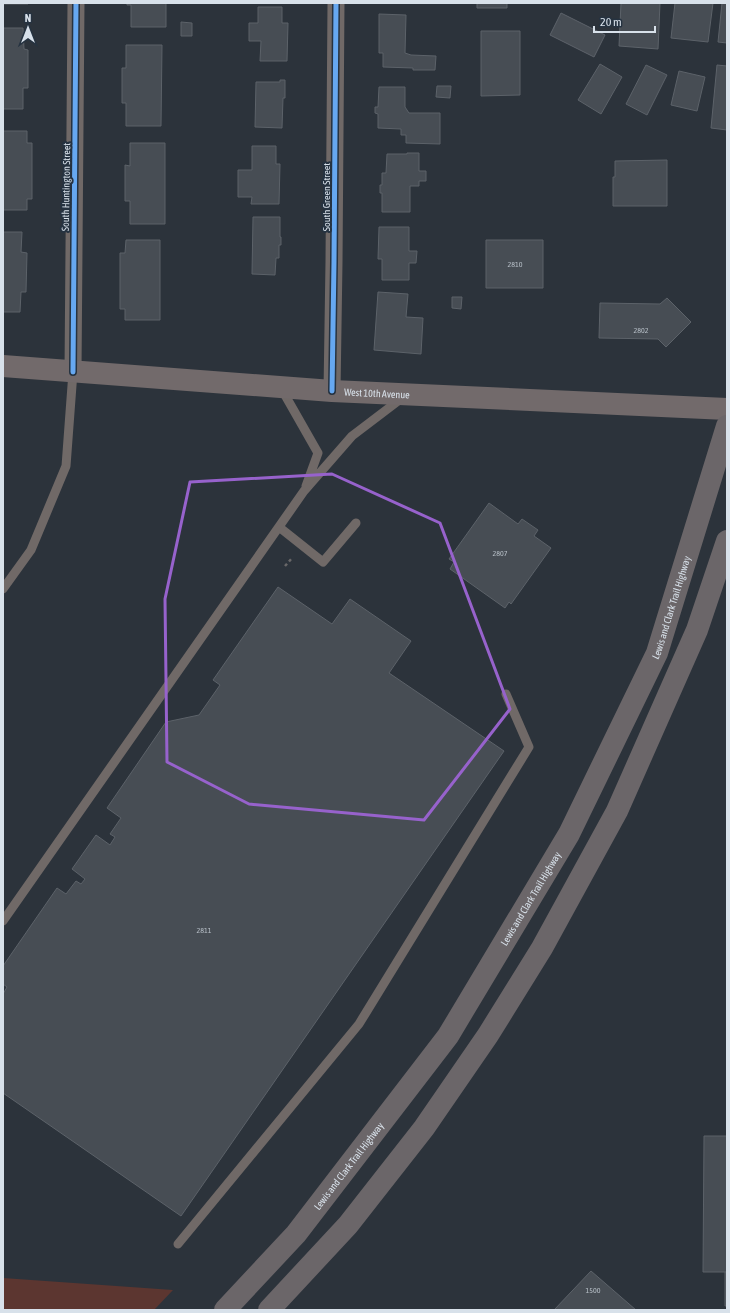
<svg xmlns="http://www.w3.org/2000/svg" width="730" height="1313" font-family="'Asap Condensed',sans-serif">
<rect width="100%" height="100%" fill="#2c333b"/>
<!-- green -->
<path fill="#5c3630" d="M3 1278 173 1290 154 1310H3Z"/>
<!-- building -->
<path fill="#474d54" stroke="#5c6269" d="M3 3H28V4H3Z
M127 3H166V27H131V5H127Z
M477 3H507V8H477Z
M621 3H660L658 49 619 46Z
M675 3H713L708 42 671 38Z
M722 3H727V43L718 42Z
M258 7H282V23H288L287 61H260L261 41H249V23H258Z
M561 13 605 35 594 57 550 35Z
M379 14 406 15 405 53 411 55 436 56 435 70H413V68L383 67V53H379Z
M181 22 192 23V36H181Z
M3 28H23L24 49 28 50V88H23V109H3Z
M481 31H520V95L481 96Z
M126 45H162L161 126H126V103H122V68H126Z
M600 64 622 77 601 114 578 100Z
M646 65 667 75 647 115 626 104Z
M717 65 727 66V130L711 128Z
M679 71 705 77 697 111 671 105Z
M280 80H285V98H283L282 128 255 127 256 82H280Z
M437 86H451L450 98 436 97Z
M379 87H405V107L409 113H440V144L406 143V135H401V129L378 128V114L375 113V107H378Z
M3 131H27V143H32V199H27V210H3Z
M130 143H165V224H130V201H125V165L130 166Z
M252 146H276V164H280L279 204H251L252 197H238V170H252Z
M407 153H419V171H426V181H419V186H410V212H382V193H380V185H382V173H386L387 154H407Z
M667 160V206H613V177H615V161Z
M253 217H280V237H281V245H279V258H276L275 275 252 274Z
M379 227H409V251H417L416 263H409V280H382V259H378Z
M3 232H22L21 252 27 253 26 292H21L20 312H3Z
M126 240H160V320H125V309H120V253H125Z
M486 240H543V288H486Z
M378 292 408 294 406 317 423 318 421 354 374 350Z
M452 297H462L461 309 452 308Z
M667 298 691 322 666 347 658 339 599 338 600 303 660 304Z
M489 503 518 524 522 519 538 530 534 536 551 548 511 604 509 602 505 608 450 569 454 562 449 559Z
M278 587 332 624 350 599 411 641 389 673 504 751 181 1216 3 1093V994L7 987 3 984V966L57 888 66 894 76 881 81 884 85 879 72 869 96 835 110 845 115 837 110 834 121 818 107 808 166 722 199 715 220 685 213 680Z
M704 1136H727V1272H703Z
M591 1271 636 1310H554Z
M725 1272H727V1306H725Z"/>
<g fill="none" stroke-linecap="round" stroke-linejoin="round">
<!-- path -->
<path stroke="#6a6869" stroke-width="2.5" stroke-dasharray="3 3" stroke-linecap="butt" d="M285 566 293 557"/>
<!-- lane -->
<path stroke="#706967" stroke-width="9" d="M281 388 318 453 306 486
M279 527 323 562 356 523
M3 589 31 550 66 466 73 372
M3 921 304 491 352 436 402 398
M178 1244 359 1024 529 747 506 694"/>
<!-- street -->
<path stroke="#706967" stroke-width="17" d="M73 372 76 3
M332 391 334 262 336 3"/>
<!-- secondary -->
<path stroke="#726a6b" stroke-width="22" id="s1" d="M3 366 332 391 727 409"/>
<!-- highway -->
<g stroke="#6b6669" stroke-width="22">
<path id="s2" d="M225 1310 296 1234 448 1036 569 834 657 653 727 426"/>
<path d="M269 1310 348 1225 424 1128 488 1035 542 948 617 811 697 630 727 541"/>
</g>
<defs>
<path id="cycleway" d="M73 372 76 3
M332 391 334 262 336 3"/>
</defs>
<!-- cycleway casing -->
<use href="#cycleway" stroke="#263341" stroke-width="8"/>
<!-- cycleway -->
<use href="#cycleway" stroke="#66a8f1" stroke-width="5"/>
</g>
<!-- marked area -->
<path fill="none" stroke="#9762cc" stroke-width="3" stroke-linejoin="round" d="M332 474 440 523 510 709 424 820 249 804 167 762 165 599 190 482Z"/>
<g text-anchor="middle" dominant-baseline="central" stroke-width="4" stroke-linejoin="round" paint-order="stroke">
<!-- number labels -->
<g font-size="8" fill="#b4bcc4">
<text x="515" y="264">2810</text>
<text x="641" y="330">2802</text>
<text x="500" y="553">2807</text>
<text x="204" y="930">2811</text>
<text x="593" y="1290">1500</text>
</g>
<!-- street labels -->
<g font-size="10" fill="#d8e1ea" stroke="#263341">
<text transform="translate(66 187) rotate(-89)">South Huntington Street</text>
<text transform="translate(326 197) rotate(-90)">South Green Street</text>
<text stroke="none"><textPath href="#s1" startOffset="375">West 10th Avenue</textPath></text>
<text stroke="none"><textPath href="#s2" startOffset="838">Lewis and Clark Trail Highway</textPath></text>
<text stroke="none"><textPath href="#s2" startOffset="514">Lewis and Clark Trail Highway</textPath></text>
<text stroke="none"><textPath href="#s2" startOffset="190">Lewis and Clark Trail Highway</textPath></text>
</g>
</g>
<!-- border -->
<rect width="730" height="1313" fill="none" stroke="#d8e1ea" stroke-width="8"/>
<!-- north arrow -->
<g transform="translate(28 28)" stroke="#263341" stroke-width="3" paint-order="stroke">
<path d="M0-3L7 15L0 10L-7 15Z" fill="#d8e1ea"/>
<text y="-6" font-size="11" font-weight="bold" text-anchor="middle" fill="#d8e1ea">N</text>
</g>
<!-- scale -->
<path d="M594 26v6h61v-6" fill="none" stroke="#d8e1ea" stroke-width="2"/>
<text x="600" y="26" font-size="12" fill="#d8e1ea" stroke="#263341" stroke-width="3" paint-order="stroke">20 m</text>
</svg>
